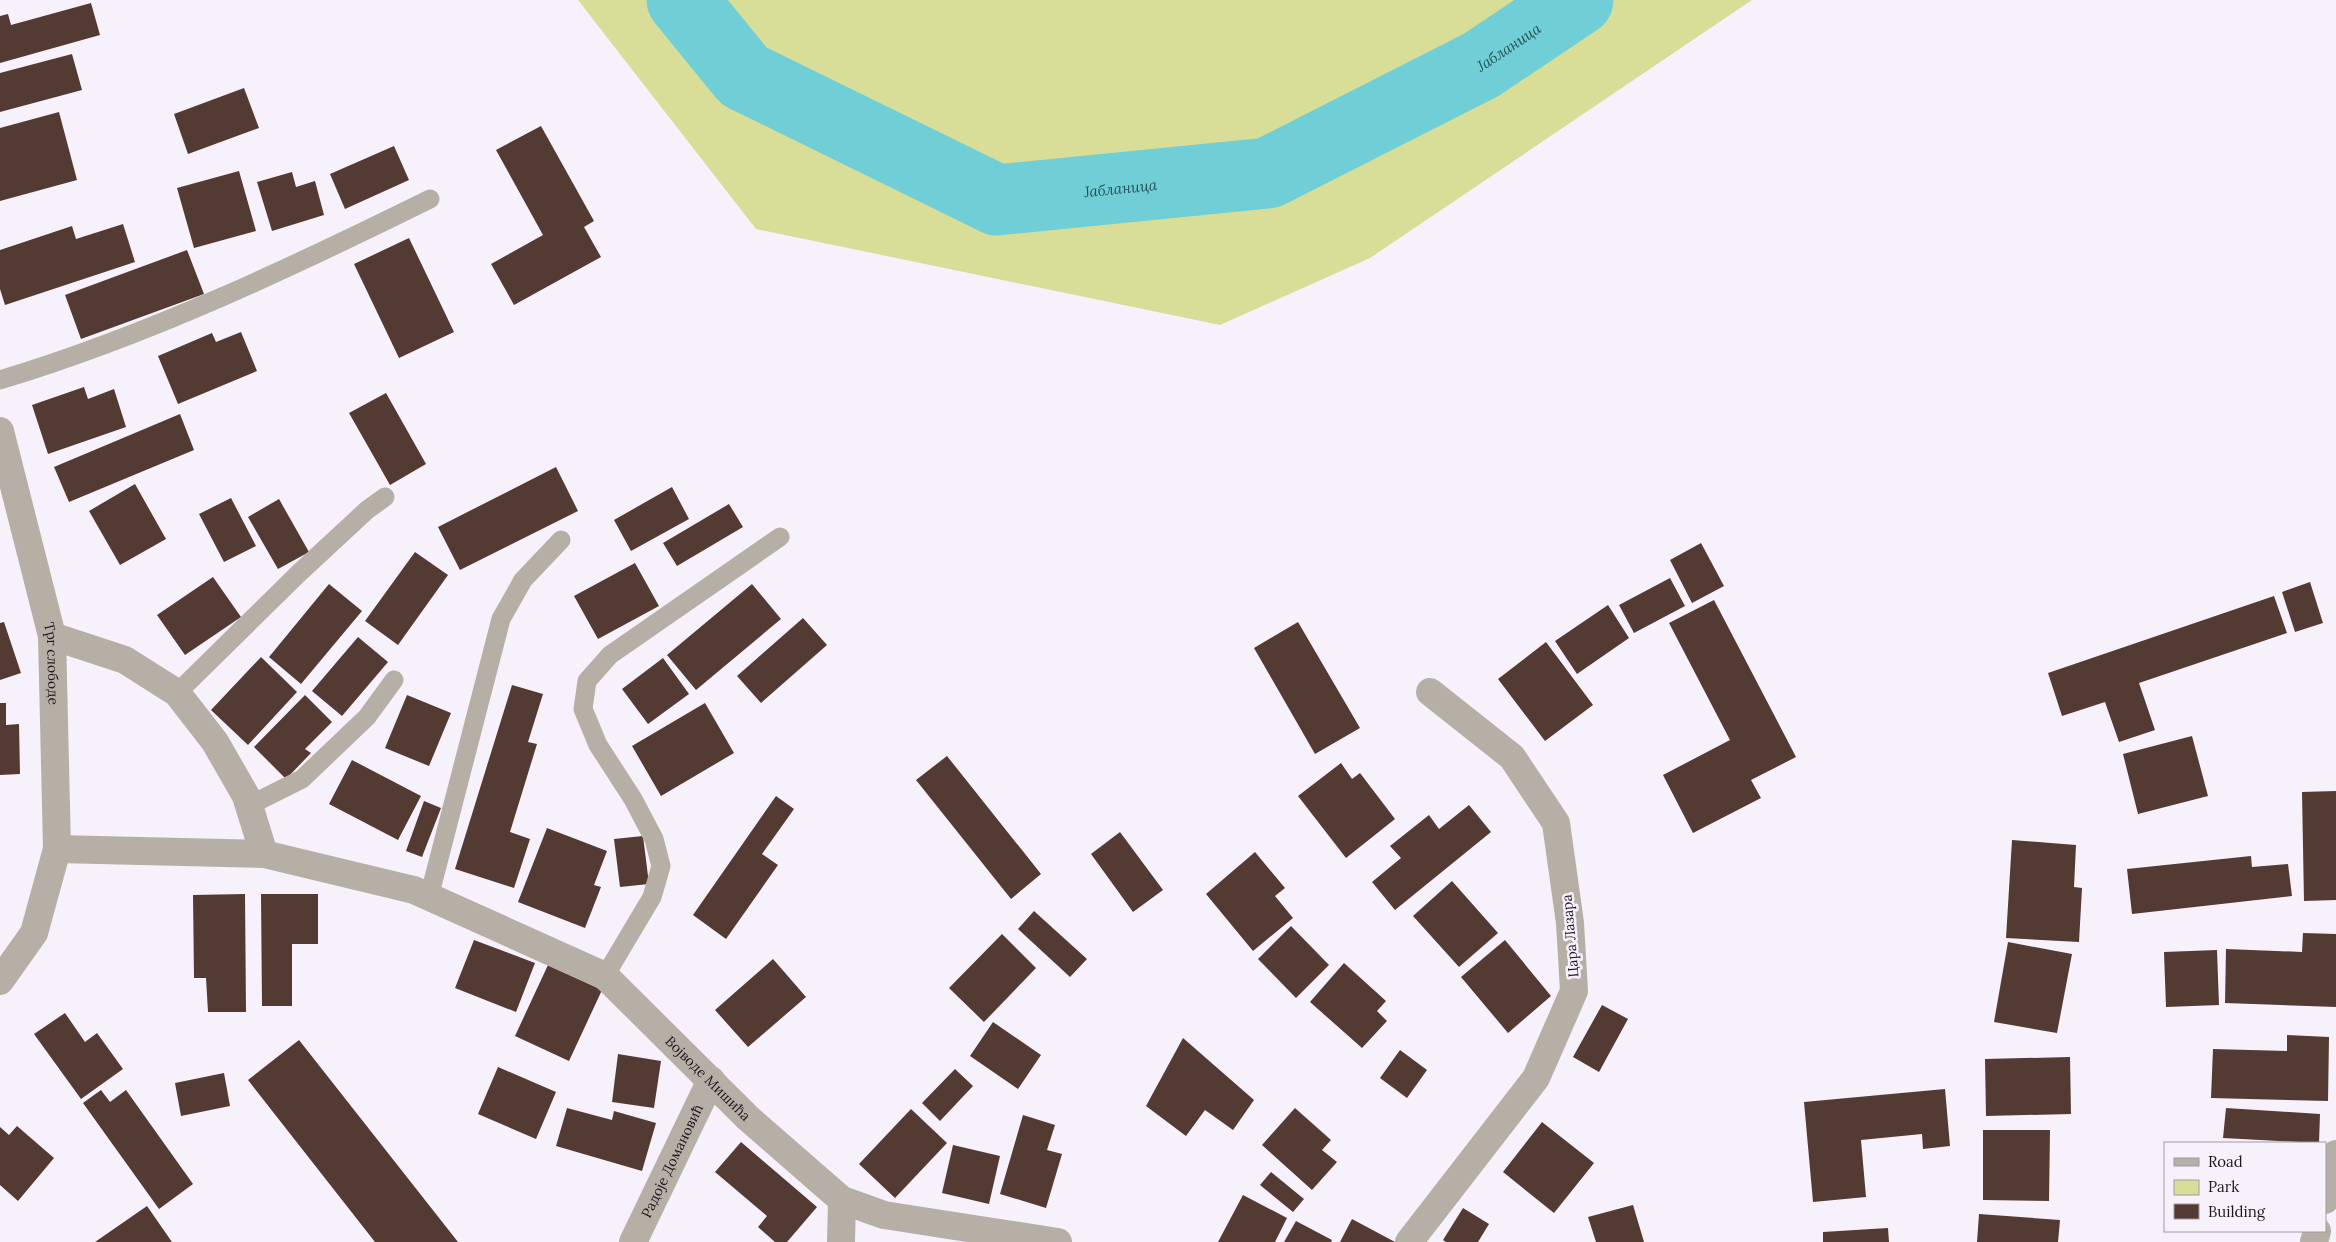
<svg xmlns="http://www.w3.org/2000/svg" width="2336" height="1242" font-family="Lora,serif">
<rect width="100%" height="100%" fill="#f7f1fc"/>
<!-- green -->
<path fill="#d8de98" d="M578 0H1752L1370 258 1220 325 756 229Z"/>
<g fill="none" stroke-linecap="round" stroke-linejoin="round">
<!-- river -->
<path stroke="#6fced6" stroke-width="71" id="s1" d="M682 0 744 76 997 200 1268 173 1481 65 1578 0"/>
</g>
<!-- building -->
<path fill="#533a33" d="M91 3 100 35 0 63V16L8 14 11 25Z
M72 54 82 90 0 112V73Z
M244 88 259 128 188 154 174 114Z
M59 112 77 180 0 201V128Z
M541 126 594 221 584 227 601 257 514 305 491 264 543 235 496 150Z
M394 146 409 180 345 209 330 174Z
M239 171 256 231 194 248 177 188Z
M292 172 296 187 315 181 324 215 272 231 257 182Z
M123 224 135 262 5 305 0 289V250L72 226 76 239Z
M409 238 454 332 399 358 354 264Z
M187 250 204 294 81 339 65 295Z
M241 332 257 371 178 404 158 356 212 333 216 342Z
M84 387 88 399 114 389 126 427 48 454 32 405Z
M386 393 426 464 390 485 349 413Z
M180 414 194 450 69 502 54 467Z
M556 467 578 511 460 570 438 527Z
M135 484 166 539 120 565 89 511Z
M672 487 689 519 631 551 614 520Z
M231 498 256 546 224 562 199 514Z
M279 499 309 552 278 569 248 517Z
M729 504 743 527 677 566 663 543Z
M1701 543 1724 586 1692 603 1670 560Z
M415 552 448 575 398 645 365 621Z
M635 563 659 606 598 639 574 596Z
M213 577 241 617 185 655 157 615Z
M1670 578 1685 606 1634 633 1619 605Z
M2310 582 2323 623 2295 632 2282 592Z
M329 584 362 611 301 684 269 657Z
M752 584 781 619 696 690 667 655Z
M2274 596 2287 633 2139 683 2155 730 2119 742 2105 702 2062 716 2048 673Z
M1714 600 1796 757 1751 780 1761 798 1693 833 1663 775 1730 740 1669 623Z
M1608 605 1629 638 1577 674 1555 641Z
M803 618 827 645 761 703 737 676Z
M4 622 21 673 0 680V623Z
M1298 622 1360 728 1315 754 1254 648Z
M358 637 388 662 342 716 312 691Z
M1546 642 1593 705 1545 741 1498 679Z
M261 657 297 692 248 745 211 710Z
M663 658 689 694 648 724 622 689Z
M512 685 543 694 528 742 537 744 510 832 530 839 514 888 455 869Z
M305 695 332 722 305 749 311 753 286 779 254 747Z
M407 695 451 713 429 766 385 748Z
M0 703H6V725L19 724 20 774 0 775Z
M705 703 734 753 661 796 632 746Z
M2192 736 2208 796 2138 814 2123 754Z
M947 756 1041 874 1011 899 916 780Z
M352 760 421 796 398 840 329 804Z
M1341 763 1352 779 1360 773 1395 819 1346 858 1298 796Z
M2336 791V900L2304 901 2302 792Z
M776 796 794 809 762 854 778 865 726 939 693 915Z
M424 801 441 808 422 857 406 851Z
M1469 805 1491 832 1395 910 1372 882 1401 858 1390 846 1429 815 1439 829Z
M547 828 607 851 594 885 601 887 585 928 518 902Z
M1120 832 1163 890 1133 912 1091 854Z
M643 836 649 884 620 887 614 839Z
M2012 840 2076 845 2074 887 2082 888 2079 942 2006 938Z
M1255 852 1285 888 1275 896 1293 918 1253 951 1206 894Z
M2251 856 2252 867 2288 864 2292 896 2132 914 2127 869Z
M1452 881 1498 933 1459 967 1413 916Z
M245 894 246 1012H208L206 978H194L193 895Z
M261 894H318V944H292V1006H262Z
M1034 911 1087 959 1070 977 1018 929Z
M1291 926 1329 965 1296 998 1258 959Z
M2303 933 2336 934V1007L2225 1003 2226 949 2302 952Z
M1002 934 1036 968 984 1022 949 988Z
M474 940 535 963 516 1012 455 988Z
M1505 940 1551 996 1508 1033 1461 977Z
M2008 942 2072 954 2057 1033 1994 1022Z
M2217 950 2219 1005 2166 1007 2164 952Z
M773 959 806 997 748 1047 715 1010Z
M1344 963 1386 1001 1377 1011 1387 1021 1362 1048 1310 1002Z
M548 965 602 990 569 1061 515 1036Z
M1602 1005 1628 1019 1599 1072 1573 1057Z
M65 1013 85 1042 97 1033 123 1069 81 1099 34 1034Z
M993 1022 1041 1055 1018 1089 970 1056Z
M2287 1035 2329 1037 2328 1101 2211 1098 2213 1049 2287 1051Z
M1183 1038 1254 1100 1233 1130 1205 1110 1186 1136 1146 1106Z
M299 1040 458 1242H375L248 1080Z
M1400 1050 1427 1070 1407 1098 1380 1078Z
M618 1054 661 1061 654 1108 612 1102Z
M2070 1057 2071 1114 1986 1116 1985 1059Z
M498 1067 556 1092 536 1139 478 1114Z
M955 1069 973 1086 940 1121 922 1103Z
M224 1073 230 1106 181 1116 175 1083Z
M1945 1089 1950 1146 1923 1149 1922 1134 1861 1140 1866 1197 1813 1202 1804 1102Z
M101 1090 110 1102 126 1090 193 1184 159 1209 83 1103Z
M567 1108 612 1120 614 1111 656 1123 642 1171 556 1146Z
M1295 1108 1331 1140 1322 1150 1337 1162 1312 1190 1262 1145Z
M2226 1108 2320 1114 2319 1143 2223 1138Z
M911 1109 947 1143 895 1198 859 1164Z
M1023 1115 1055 1125 1047 1150 1062 1154 1046 1208 1000 1194Z
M1542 1122 1594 1163 1554 1213 1503 1172Z
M17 1126 54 1158 18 1201 0 1185V1127L9 1135Z
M1983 1130H2050L2049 1201 1983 1200Z
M741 1142 817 1207 787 1242H775L758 1227 767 1216 715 1172Z
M953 1145 1000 1156 989 1204 942 1193Z
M1271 1172 1304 1199 1293 1212 1260 1185Z
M1243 1195 1287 1218 1275 1242H1218Z
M1633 1205 1644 1242H1596L1588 1217Z
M147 1206 172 1242H95Z
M1463 1208 1489 1224 1478 1242H1446L1443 1240Z
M1979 1214 2060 1220 2058 1242H1977Z
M1352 1219 1395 1242H1340Z
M1296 1221 1332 1240 1331 1242H1284Z
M1888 1228 1889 1242H1823V1232Z"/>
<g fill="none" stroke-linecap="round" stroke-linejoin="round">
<!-- lane -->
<path stroke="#b6afa5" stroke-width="19" d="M0 380C149 335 290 268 430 199
M177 693 298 574 367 510 385 497
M250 805 302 779 367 717 394 680
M429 897 501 619 523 580 561 540
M605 976 652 897 661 866 654 839 633 799 598 745 583 709 587 681 610 655 780 537"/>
<!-- street -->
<g stroke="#b6afa5" stroke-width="28">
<path id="s2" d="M0 431 52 636 57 849 34 933 0 981"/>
<path d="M52 636 125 660 177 693 215 742 246 796 264 854"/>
<path id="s3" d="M57 849 264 854 414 890 605 976 748 1118 842 1200 884 1215 1058 1242"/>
<path d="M2325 1200 2336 1154"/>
<path id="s4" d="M633 1242 711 1080"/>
<path d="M841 1242 842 1200"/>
<path d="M1409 1242 1536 1078 1574 991 1570 923 1556 823 1512 757 1430 692"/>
<path d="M2314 1242 2317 1231"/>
</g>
</g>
<g text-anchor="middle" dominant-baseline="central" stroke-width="5" stroke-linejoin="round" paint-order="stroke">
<!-- street labels -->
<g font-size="14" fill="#1c1720" stroke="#f7f1fc">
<text stroke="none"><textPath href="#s2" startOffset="239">Трг слободе</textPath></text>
<text transform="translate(1570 936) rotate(-95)">Цара Лазара</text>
<text stroke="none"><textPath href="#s3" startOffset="716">Војводе Мишића</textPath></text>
<text stroke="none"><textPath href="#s4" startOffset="90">Радоје Домановић</textPath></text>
</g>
<!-- water labels -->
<g font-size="15" font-style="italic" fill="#285357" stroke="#f7f1fc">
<text stroke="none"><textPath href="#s1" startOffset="924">Јабланица</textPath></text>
<text stroke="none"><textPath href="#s1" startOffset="504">Јабланица</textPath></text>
</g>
</g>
<!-- legend -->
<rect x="2164" y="1142" width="162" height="90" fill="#f7f1fc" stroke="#9f9aa4"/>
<rect x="2174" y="1158" width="25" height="8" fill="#b6afa5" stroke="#9f9aa4"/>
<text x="2208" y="1167" font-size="15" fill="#1c1720">Road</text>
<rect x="2174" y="1180" width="25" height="15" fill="#d8de98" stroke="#9f9aa4"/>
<text x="2208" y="1192" font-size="15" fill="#1c1720">Park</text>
<rect x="2174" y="1204" width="25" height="15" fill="#533a33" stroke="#9f9aa4"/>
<text x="2208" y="1217" font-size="15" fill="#1c1720">Building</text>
</svg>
